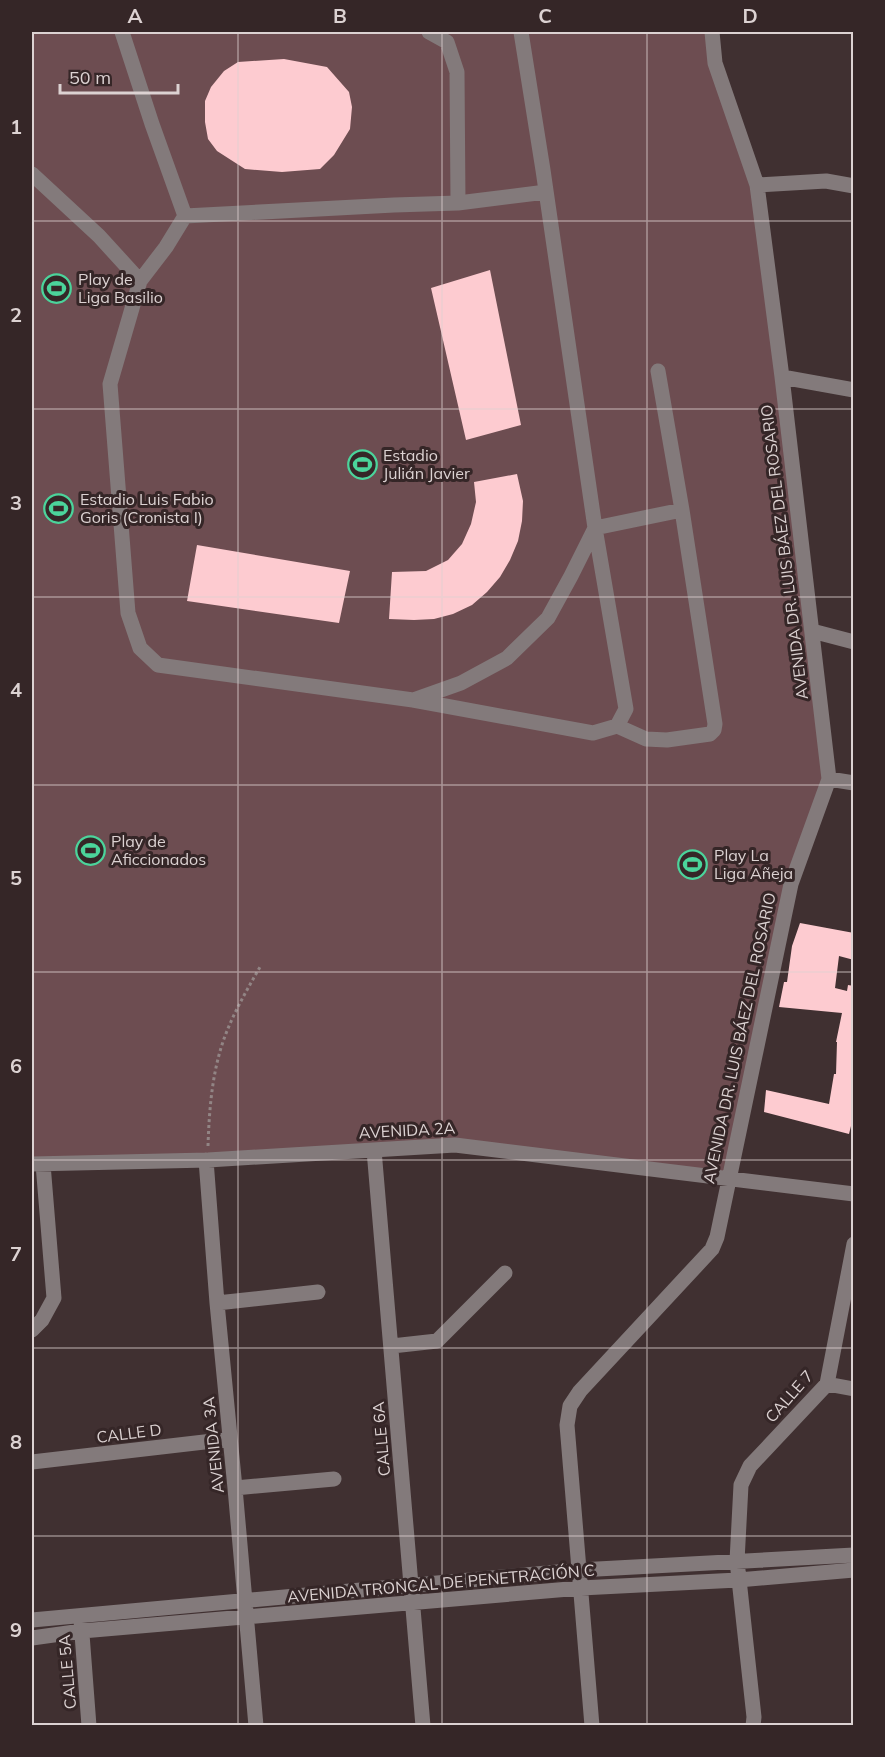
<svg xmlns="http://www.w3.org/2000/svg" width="885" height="1757" font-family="Mulish,sans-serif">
<rect width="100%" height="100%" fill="#403031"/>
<!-- green -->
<path fill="#6d4d51" d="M32 32H712L757 185 829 779 791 884 728 1178 455 1145 32 1161Z"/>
<!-- building -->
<path fill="#fdcbd0" d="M284 59 327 67 349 92 352 107 350 129 334 155 320 169 282 172 245 169 217 151 208 139 205 122V101L211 87 224 71 238 62Z
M490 270 521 425 466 440 431 288Z
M517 474 523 501 522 521 518 541 510 560 500 577 487 592 472 605 453 614 434 619 414 620 389 619 392 572 426 571 448 560 462 544 471 524 476 502 474 482Z
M197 545 350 571 339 623 187 601Z
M800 923 854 933V960L839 956 835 988 847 991 848 985 854 986V1114L849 1134 764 1112 766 1090 829 1104 834 1074H836L837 1042H836L842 1013 779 1007 784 982H787L792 946Z"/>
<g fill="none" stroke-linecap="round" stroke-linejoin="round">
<!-- path -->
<path stroke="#928585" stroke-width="3" stroke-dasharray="3 3" stroke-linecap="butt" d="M208 1146C209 1116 211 1085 219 1055 227 1024 244 995 260 967"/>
<!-- minor -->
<path stroke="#837a7b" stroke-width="15" d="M122 32 152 124 185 216
M429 32 447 42 457 72 458 203
M521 32 543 170 595 528 626 709 617 726
M32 174 99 236 140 281
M757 185 826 181 854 186
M185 216 166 247 140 281 110 384 128 613 140 648 158 665 413 700 593 733 617 726 646 739 667 740 710 734 714 730 715 724 682 510 658 371
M185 216 394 205 458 203 546 192
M782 377 854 390
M812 631 854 642
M416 699 461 683 507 658 548 618 571 576 595 528 682 510
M829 779 854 783
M374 1150 423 1726
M206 1160 217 1303 235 1488 256 1726
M32 1164 208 1160 455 1145 854 1194
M217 1303 318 1292
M32 1330 42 1320 54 1298 43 1164
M392 1346 437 1341 505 1273
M827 1384 854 1389
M32 1462 230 1439
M235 1488 334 1479
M32 1620 579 1570 854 1555
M81 1621 89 1726
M32 1638 82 1631 581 1588 738 1580 854 1570
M592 1726 567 1425 570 1406 580 1391 712 1249 717 1237 791 884 829 779 782 377 757 185 715 63 712 32
M753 1726 754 1717 737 1561 741 1485 750 1466 827 1384 854 1244"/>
</g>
<!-- grid -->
<path fill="none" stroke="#dcd2d2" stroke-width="1.5" stroke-opacity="0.55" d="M238 32V1726M442 32V1726M647 32V1726M32 221H854M32 409H854M32 597H854M32 785H854M32 972H854M32 1160H854M32 1348H854M32 1536H854"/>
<!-- icons -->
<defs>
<symbol id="stadium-ring" viewBox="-11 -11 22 22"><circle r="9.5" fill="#352627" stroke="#4bd49b" stroke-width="1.5"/><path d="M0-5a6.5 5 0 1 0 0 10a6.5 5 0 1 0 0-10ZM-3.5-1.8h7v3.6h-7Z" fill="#4bd49b"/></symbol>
</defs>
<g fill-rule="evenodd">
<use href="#stadium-ring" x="40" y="272" width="33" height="33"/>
<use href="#stadium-ring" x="346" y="448" width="33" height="33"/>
<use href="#stadium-ring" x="42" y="492" width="33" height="33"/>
<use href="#stadium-ring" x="74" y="834" width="33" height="33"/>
<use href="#stadium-ring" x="676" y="848" width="33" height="33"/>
</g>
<g text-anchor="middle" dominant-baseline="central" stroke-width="6" stroke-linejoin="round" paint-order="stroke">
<!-- poi labels -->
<g font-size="16" fill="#dcd2d2" stroke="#352627" text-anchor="start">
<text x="78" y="279">Play de<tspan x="78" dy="18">Liga Basilio</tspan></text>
<text x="383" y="455">Estadio<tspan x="383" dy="18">Julián Javier</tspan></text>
<text x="80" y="499">Estadio Luis Fabio<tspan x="80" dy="18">Goris (Cronista I)</tspan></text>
<text x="111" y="841">Play de<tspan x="111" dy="18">Aficcionados</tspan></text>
<text x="714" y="855">Play La<tspan x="714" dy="18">Liga Añeja</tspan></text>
</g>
<!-- street labels -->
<g font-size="16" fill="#dcd2d2" stroke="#352627">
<text transform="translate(784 552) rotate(-97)">AVENIDA DR. LUIS BÁEZ DEL ROSARIO</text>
<text transform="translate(739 1038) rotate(-78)">AVENIDA DR. LUIS BÁEZ DEL ROSARIO</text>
<text transform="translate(407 1130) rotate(-3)">AVENIDA 2A</text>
<text transform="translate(789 1396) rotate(-49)">CALLE 7</text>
<text transform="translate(129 1433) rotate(-7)">CALLE D</text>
<text transform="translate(381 1439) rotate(-95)">CALLE 6A</text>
<text transform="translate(213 1445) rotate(-96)">AVENIDA 3A</text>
<text transform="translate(441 1583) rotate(-5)">AVENIDA TRONCAL DE PENETRACIÓN C</text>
<text transform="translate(67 1672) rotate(-95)">CALLE 5A</text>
</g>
</g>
<!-- border -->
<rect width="885" height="1757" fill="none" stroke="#352627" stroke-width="66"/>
<!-- scale -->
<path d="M60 84v9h118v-9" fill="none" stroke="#dcd2d2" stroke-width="3"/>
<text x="69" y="84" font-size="18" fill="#dcd2d2" stroke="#352627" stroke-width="4.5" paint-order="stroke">50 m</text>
<rect x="33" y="33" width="819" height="1691" fill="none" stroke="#dcd2d2" stroke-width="2"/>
<g font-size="20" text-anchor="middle" font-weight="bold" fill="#dcd2d2">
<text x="135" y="23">A</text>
<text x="340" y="23">B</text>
<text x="545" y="23">C</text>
<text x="750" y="23">D</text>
<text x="16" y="134">1</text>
<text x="16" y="322">2</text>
<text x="16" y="510">3</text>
<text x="16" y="697">4</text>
<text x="16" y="885">5</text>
<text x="16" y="1073">6</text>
<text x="16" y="1261">7</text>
<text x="16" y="1449">8</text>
<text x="16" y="1637">9</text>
</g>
</svg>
